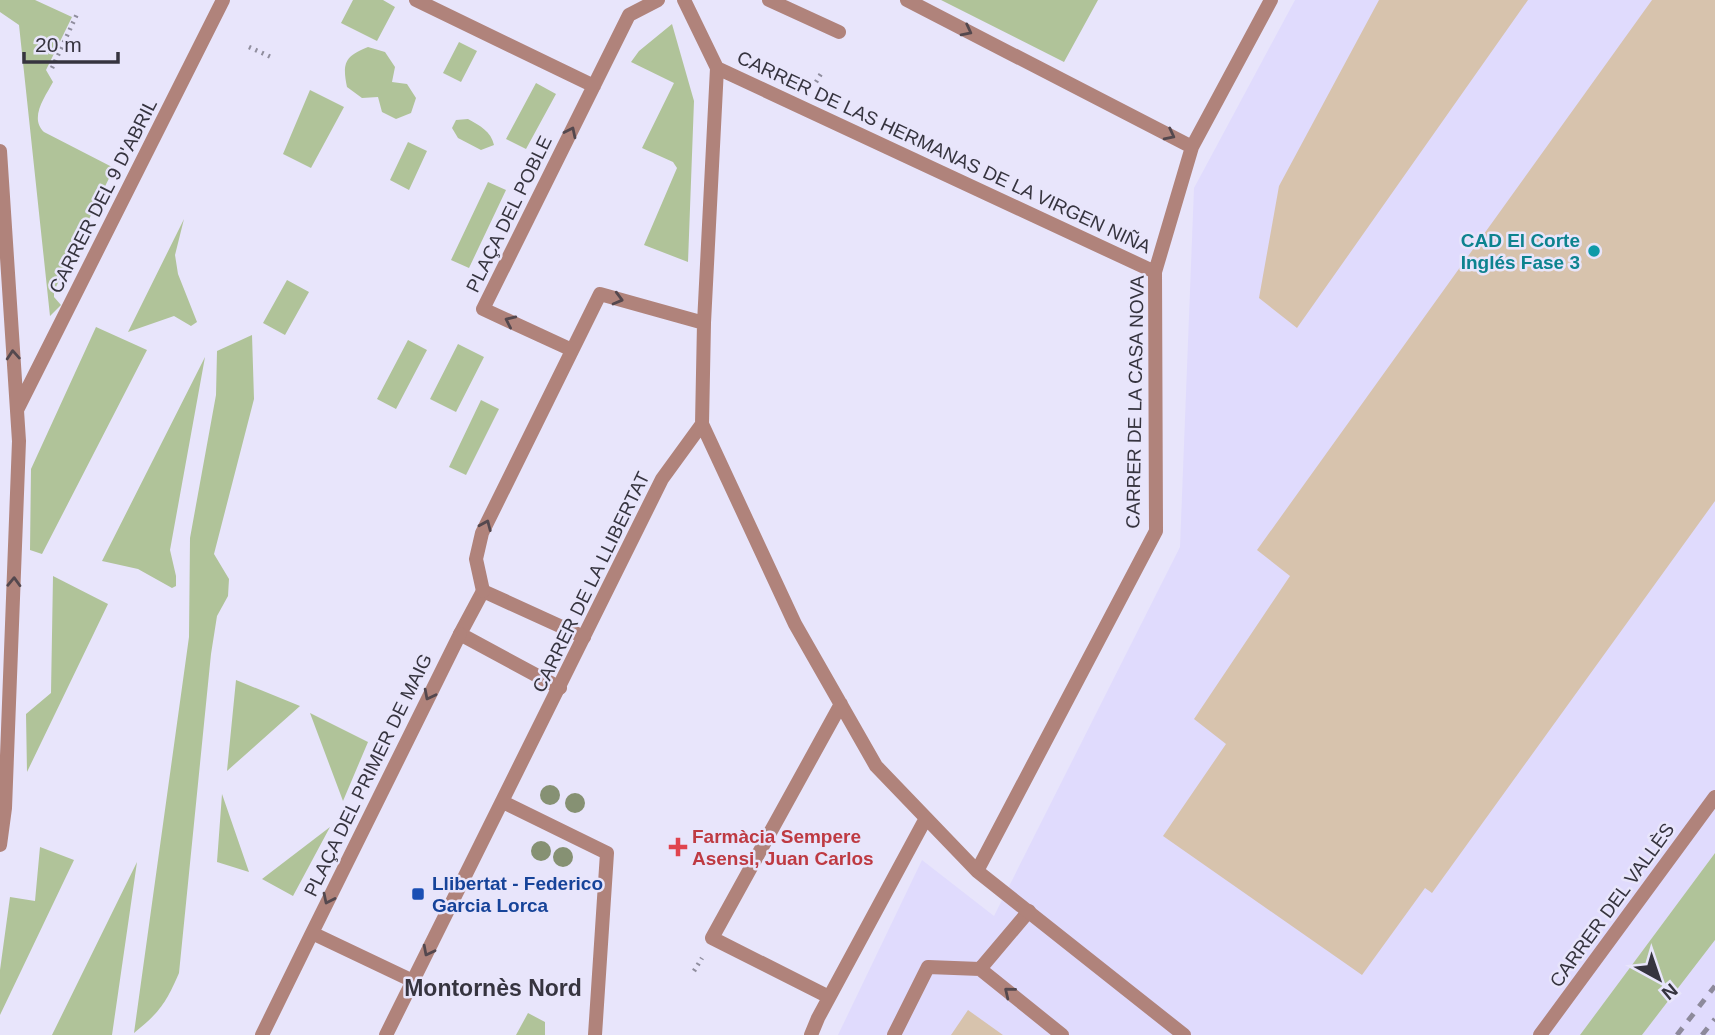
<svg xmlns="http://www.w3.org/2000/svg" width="1715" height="1035" font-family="Arial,sans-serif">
<rect width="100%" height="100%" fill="#e8e5fb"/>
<!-- built -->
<path fill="#e0dbfd" d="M1295 0H1715V853L1580 1035H838L922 860 994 916 1180 547 1194 188Z
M1715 940V1035H1642Z"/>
<!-- green -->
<path fill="#b0c399" d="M0 0H35L72 17 46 70 53 82C45 97 29 118 44 132L114 168 54 291V297L61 305 50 316 19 25 0 12Z
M353 0H383L395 7 377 41 341 23Z
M941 0H1098L1064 62Z
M672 24 694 101 688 262 644 245 677 168 673 162 642 148 674 83 631 62 639 51Z
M459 42 477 51 461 82 443 73Z
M368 47 385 52 395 67 392 82 407 84 416 98 411 113 396 119 382 112 378 97 362 98 347 87C342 63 345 56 368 47Z
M536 83 556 94 526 149 506 139Z
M310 90 344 107 311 168 283 154Z
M468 119C480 126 491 131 494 145L481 150 458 138 452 128 456 120Z
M408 142 427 151 409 190 390 180Z
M488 182 506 190 469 268 451 260Z
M184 219 175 255 178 274 197 322 191 326 174 316 128 332Z
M287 280 309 292 285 335 263 323Z
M96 327 147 350 42 554 30 550 31 469Z
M252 335 254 399 214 554 229 579 228 596 217 616 211 654 179 973C166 1003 160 1012 134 1033L189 637 190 538 216 395 217 351Z
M408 340 427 350 396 409 377 399Z
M458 344 484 357 456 412 430 399Z
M205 357 170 550 176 576V586L172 588 138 569 102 561Z
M481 400 499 409 466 475 449 467Z
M53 576 108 604 27 772 26 714 51 693Z
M236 680 300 706 227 771Z
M310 713 368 742 343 801Z
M222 794 249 872 217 862Z
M330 827 293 896 262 879Z
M40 847 74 860 0 1015V970L10 897 35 901Z
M1715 853V940L1642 1035H1580Z
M137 862 112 1035H52Z
M528 1013 545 1022V1035H516Z"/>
<!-- building -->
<path fill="#d7c3ad" d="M1379 0H1528L1297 328 1259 298 1279 186Z
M1652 0H1715V501L1432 893 1425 888 1362 975 1163 836 1226 744 1194 719 1290 576 1257 550Z
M968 1010 1003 1035H951Z"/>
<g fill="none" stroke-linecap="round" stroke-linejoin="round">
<!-- path -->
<path stroke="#908e9e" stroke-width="4.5" stroke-dasharray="2 5" stroke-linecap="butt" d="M249 47 271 57
M52 68 77 14
M816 82 822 72
M694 971 702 958"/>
<!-- lane -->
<path stroke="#b0837b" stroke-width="14" d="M769 0 839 32
M560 688 460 634 483 591 584 637
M980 969 1029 911
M894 1035 928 967 980 969 1062 1035"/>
<!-- street -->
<path stroke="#b0837b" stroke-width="14" d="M416 0 594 86
M907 0 1192 147
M717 68 1155 272
M0 151 19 441 5 808 0 845
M572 350 483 309 629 15 658 0
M18 408 223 0
M702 424 795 624 876 766 977 871 1184 1035
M483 591 476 559 482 533 600 294 704 323
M503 802 607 853 595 1035
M977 871 1156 531 1155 272 1192 147 1271 0
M413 981 312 933 460 634
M829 997 712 938 841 704
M262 1035 312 933
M386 1035 662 479 702 424 704 323 717 68 684 0
M811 1035 818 1018 926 818
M1540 1035 1715 797"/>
<!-- rail -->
<path stroke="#8d8a9b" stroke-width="5" stroke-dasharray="9 9" stroke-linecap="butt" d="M1677 1035 1715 986
M1702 1035 1715 1019"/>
</g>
<!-- trees -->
<g fill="#869173">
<circle cx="550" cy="795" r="10"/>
<circle cx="575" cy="803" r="10"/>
<circle cx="541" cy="851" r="10"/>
<circle cx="563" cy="857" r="10"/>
</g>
<!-- one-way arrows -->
<defs><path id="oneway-chevron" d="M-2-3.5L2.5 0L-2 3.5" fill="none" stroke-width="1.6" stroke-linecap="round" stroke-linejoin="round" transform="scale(1.75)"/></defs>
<g stroke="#54484e">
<use href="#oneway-chevron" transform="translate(967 31) rotate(27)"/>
<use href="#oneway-chevron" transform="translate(571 132) rotate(-64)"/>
<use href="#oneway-chevron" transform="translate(1170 135) rotate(27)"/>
<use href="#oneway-chevron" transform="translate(618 299) rotate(15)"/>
<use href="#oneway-chevron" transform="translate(510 321) rotate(-155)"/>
<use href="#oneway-chevron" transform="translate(13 355) rotate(-94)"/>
<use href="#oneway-chevron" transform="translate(486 525) rotate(-67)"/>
<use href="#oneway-chevron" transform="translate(14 582) rotate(-88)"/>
<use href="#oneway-chevron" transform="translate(429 695) rotate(117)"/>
<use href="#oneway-chevron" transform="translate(328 899) rotate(116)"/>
<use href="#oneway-chevron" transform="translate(428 951) rotate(117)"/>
<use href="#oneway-chevron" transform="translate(1009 992) rotate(-141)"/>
</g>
<!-- markers -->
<circle fill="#0f9aa8" stroke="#e8e5fb" stroke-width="2.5" cx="1594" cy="251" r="7"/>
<path fill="#e0444e" stroke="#e8e5fb" stroke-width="2.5" d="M674.5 836.5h7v7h7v7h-7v7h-7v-7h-7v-7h7z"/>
<rect fill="#1a4fb4" stroke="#e8e5fb" stroke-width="2.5" x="411" y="887" width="14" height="14" rx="3.5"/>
<g text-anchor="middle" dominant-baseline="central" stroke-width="5" stroke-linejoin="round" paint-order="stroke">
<!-- street labels -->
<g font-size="19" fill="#36343f" stroke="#e8e5fb">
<text transform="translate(944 152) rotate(25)">CARRER DE LAS HERMANAS DE LA VIRGEN NIÑA</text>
<text transform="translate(103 196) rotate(-63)">CARRER DEL 9 D'ABRIL</text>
<text transform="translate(509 214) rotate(-64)">PLAÇA DEL POBLE</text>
<text transform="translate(1135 402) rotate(-89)">CARRER DE LA CASA NOVA</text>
<text transform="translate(591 582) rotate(-64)">CARRER DE LA LLIBERTAT</text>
<text transform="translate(368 775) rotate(-64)">PLAÇA DEL PRIMER DE MAIG</text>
<text transform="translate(1612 905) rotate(-54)">CARRER DEL VALLÈS</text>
</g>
<!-- culture labels -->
<g font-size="19" font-weight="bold" fill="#0d838f" stroke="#e8e5fb" text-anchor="end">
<text x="1580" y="240">CAD El Corte<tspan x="1580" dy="22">Inglés Fase 3</tspan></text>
</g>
<!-- health labels -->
<g font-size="19" font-weight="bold" fill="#be3a42" stroke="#e8e5fb" text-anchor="start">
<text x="692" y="836">Farmàcia Sempere<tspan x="692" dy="22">Asensi, Juan Carlos</tspan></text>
</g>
<!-- transit labels -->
<g font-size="19" font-weight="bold" fill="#164399" stroke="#e8e5fb" text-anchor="start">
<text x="432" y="883">Llibertat - Federico<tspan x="432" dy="22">Garcia Lorca</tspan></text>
</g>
<!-- quarter labels -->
<g font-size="23" font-weight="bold" fill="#36343f" stroke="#e8e5fb">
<text x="493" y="988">Montornès Nord</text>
</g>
</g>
<!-- north arrow -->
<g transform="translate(1659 979) rotate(140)" stroke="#e8e5fb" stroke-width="5" paint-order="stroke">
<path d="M0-5L12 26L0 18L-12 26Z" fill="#36343f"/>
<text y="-10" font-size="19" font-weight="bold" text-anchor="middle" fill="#36343f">N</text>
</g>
<!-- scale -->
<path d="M24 52v10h94v-10" fill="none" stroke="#36343f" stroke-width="3.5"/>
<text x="35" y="52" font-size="21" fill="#36343f" stroke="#e8e5fb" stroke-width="5" paint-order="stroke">20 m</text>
</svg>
